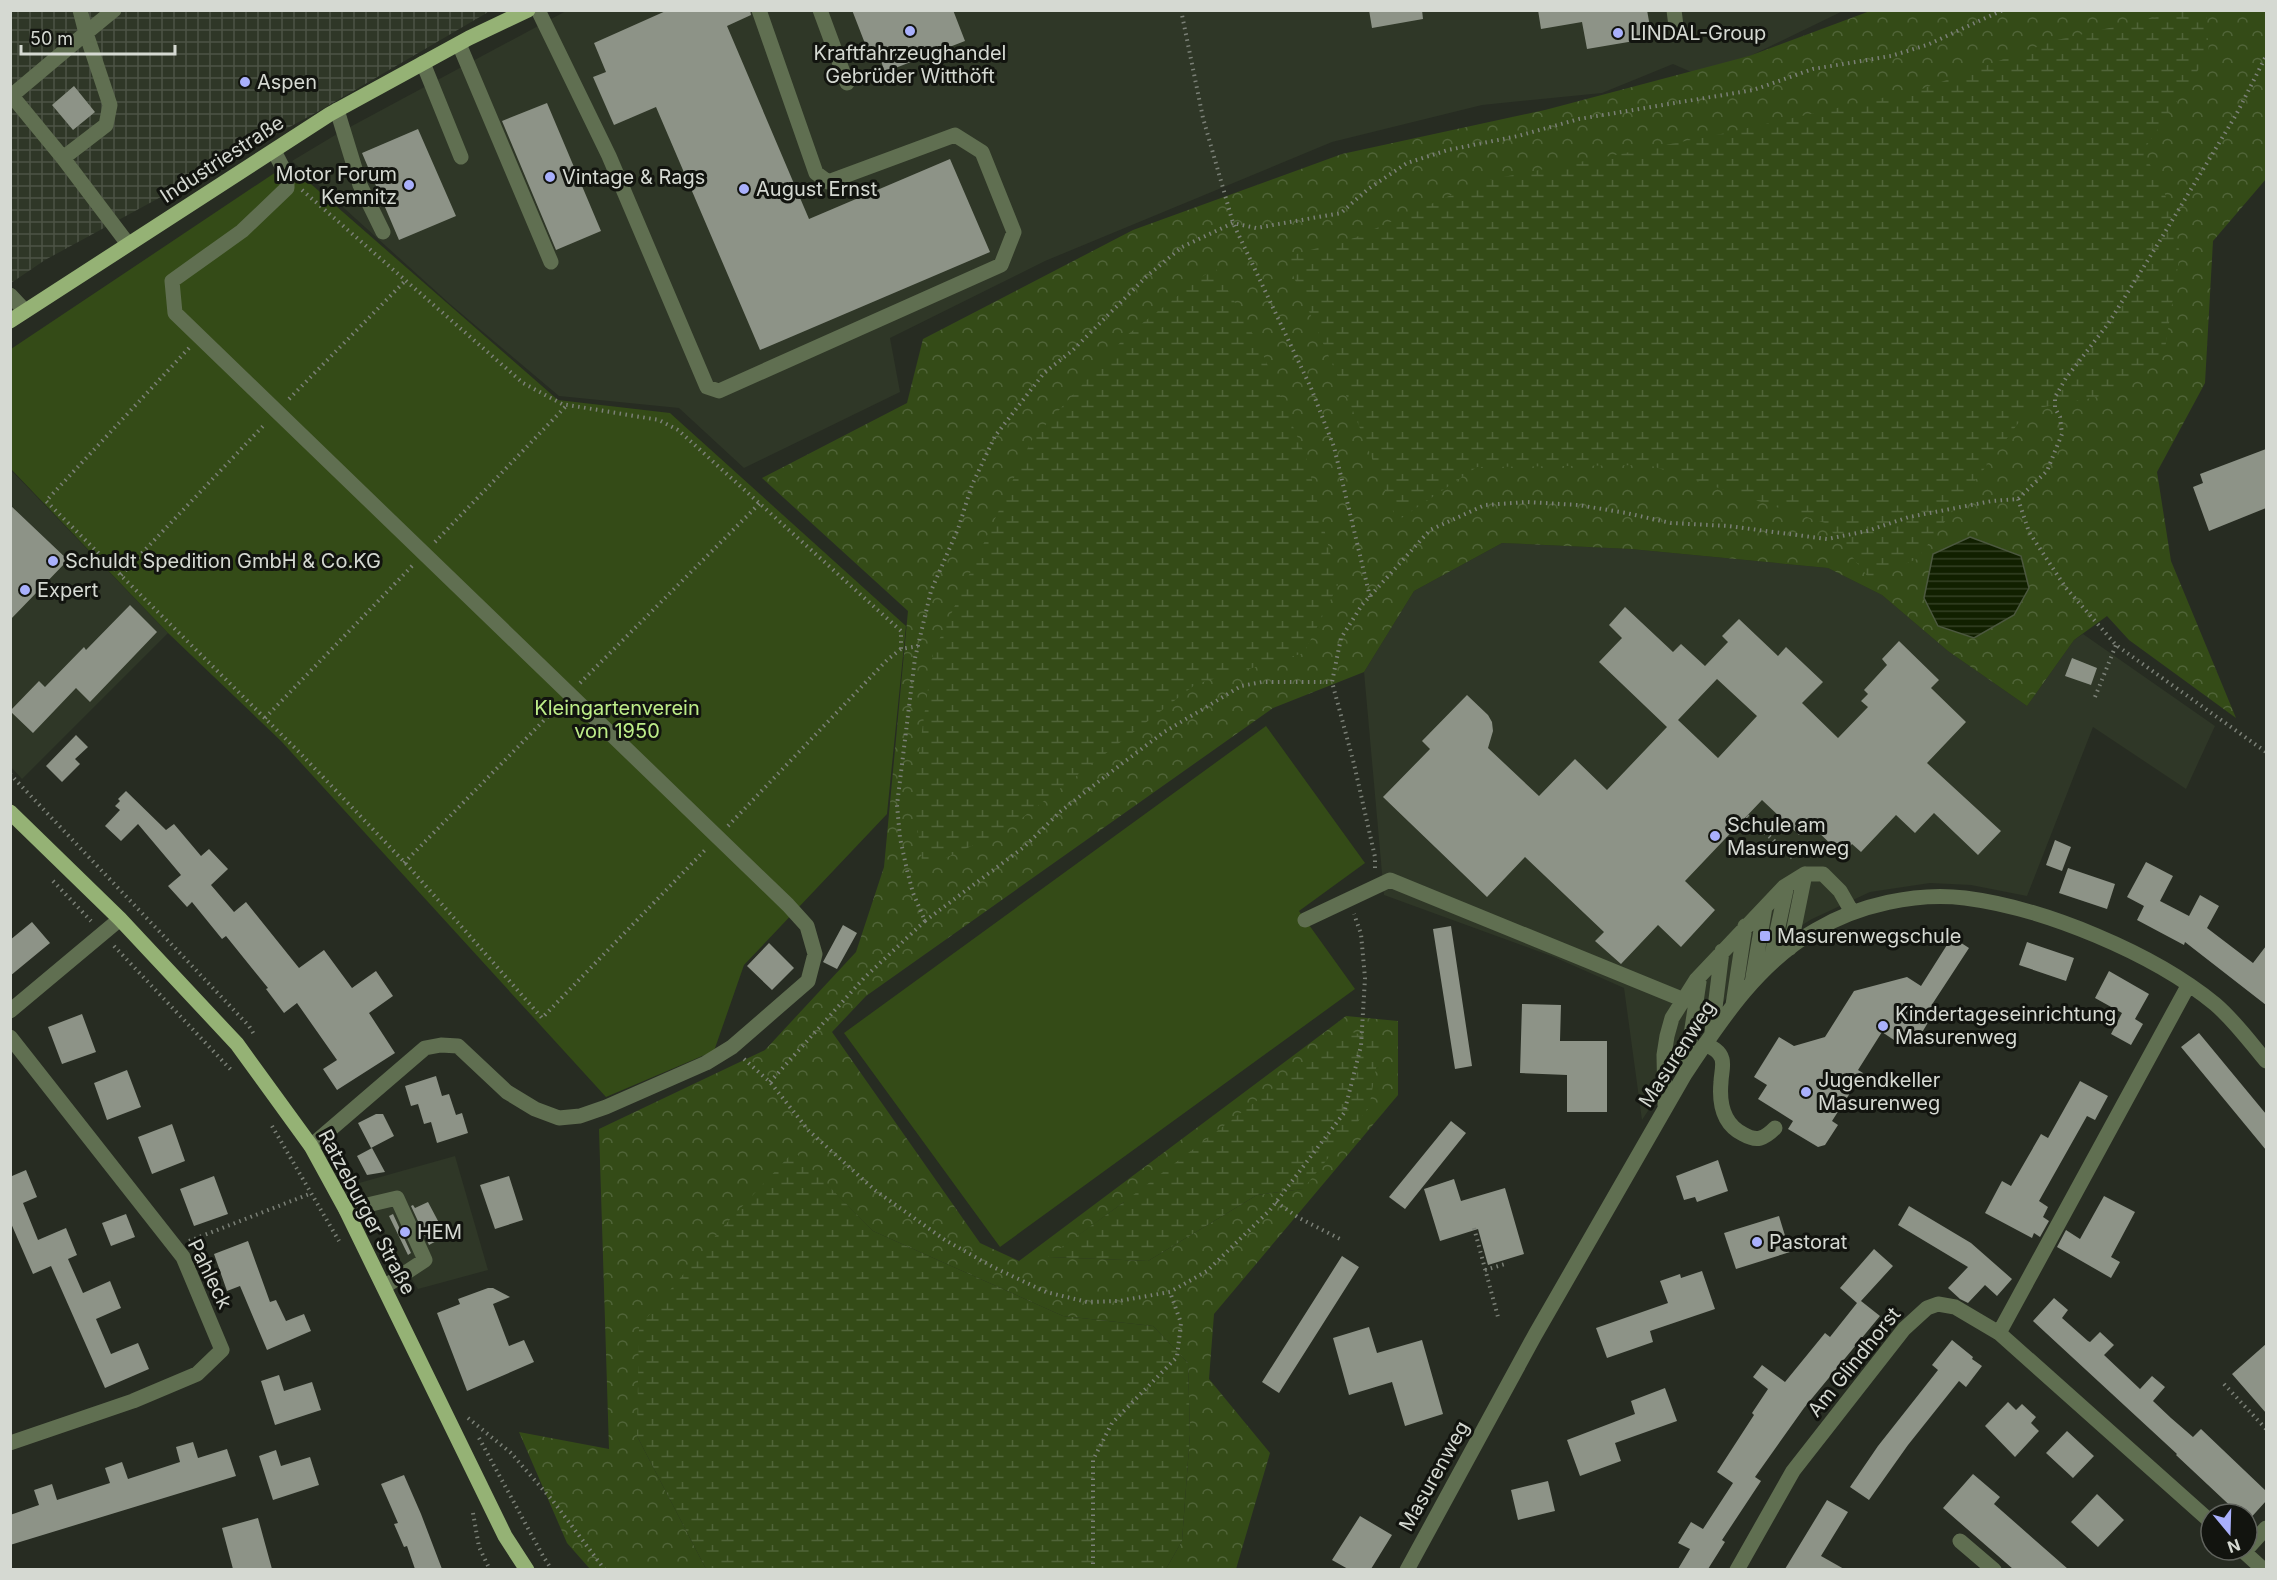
<svg xmlns="http://www.w3.org/2000/svg" width="2277" height="1580" font-family="Inter,sans-serif">
<defs>
<pattern id="industrial-grid" width="8" height="8" patternUnits="userSpaceOnUse" patternTransform="scale(1.5)"><rect width="8" height="8" fill="#2f3727"/><path d="M0 4h8M4 0v8" fill="none" stroke="#4c5345"/></pattern>
<pattern id="forest-crowns" width="20" height="18" patternUnits="userSpaceOnUse" patternTransform="scale(1.5)"><rect width="20" height="18" fill="#344b17"/><path d="M2 6a3 3 0 1 1 6 0M12 15a3 3 0 1 1 6 0" fill="none" stroke="#506438"/></pattern>
<pattern id="wetland-marsh" width="20" height="14" patternUnits="userSpaceOnUse" patternTransform="scale(1.5)"><rect width="20" height="14" fill="#344b17"/><path d="M1 5h8M5 5V1M11 12h8M15 12V8" fill="none" stroke="#506438"/></pattern>
<pattern id="water-rules" width="6" height="5" patternUnits="userSpaceOnUse" patternTransform="scale(1.5)"><rect width="6" height="5" fill="#112000"/><path d="M0 2.5h6" fill="none" stroke="#334024"/></pattern>
</defs>
<rect width="100%" height="100%" fill="#272c22"/>
<!-- built -->
<path fill="#2f3727" d="M566 11H1843L1705 78 1673 64 1602 93 1482 105 1332 142 1045 261 890 338 900 392 744 468 679 408 559 396 450 304 292 161 337 134Z
M10 469 168 633 22 779 10 766Z
M1502 543 1631 549 1828 568 1882 595 1948 651 2027 706 2074 640 2083 634 2215 726 2186 789 2093 727 2027 896 1971 885 1930 883 1870 892 1812 919 1789 933 1760 959 1706 1022 1642 1120 1624 988 1554 957 1384 895 1364 672 1414 591Z
M455 1156 488 1270 418 1289 393 1249 359 1183Z"/>
<!-- industrial -->
<path fill="url(#industrial-grid)" d="M11 11H490L319 111 45 260 11 283Z"/>
<!-- forest -->
<path fill="url(#forest-crowns)" fill-rule="evenodd" d="M1870 11H2266V179L2213 241 2205 383 2157 472 2171 561 2236 718 2129 640 2107 616 2074 640 2027 706 1948 651 1882 595 1828 568 1631 549 1502 543 1414 591 1364 672 1273 708 866 996 832 1032 980 1243 1019 1261 1346 1016 1398 1021V1095L1214 1314 1209 1379 1270 1453 1236 1569H1166L1182 1541 1190 1434 1188 1363 1153 1326 1063 1316 873 1231 794 1152 637 1436 706 1569H590L567 1543 519 1432 609 1449 599 1129 765 1050 856 952 884 867 908 611 762 478 907 403 923 339 1133 230 1342 154 1545 110 1749 56ZM1303 1189 1257 1195 1148 1261 1049 1257 1124 1202Z"/>
<!-- wetland -->
<path fill="url(#wetland-marsh)" d="M2187 10 2206 11 2209 54 2143 151 2165 194 2180 253 2165 349 2118 393 2028 410 1917 559 1869 578 1825 523 1649 465 1477 467 1397 521 1353 411 1285 257 1354 238 1483 181 1721 134 1922 89 2053 41Z
M1215 267 1260 347 1307 460 1338 585 1304 653 1196 684 1005 831 923 868 913 795 933 653 1031 441 1127 335Z
M1348 1031 1381 1040 1369 1108 1303 1189 1257 1195 1148 1261 1048 1257 1124 1202Z
M794 1151 873 1231 1063 1316 1153 1326 1188 1363 1190 1434 1182 1541 1166 1569H706L637 1436 639 1327 723 1227Z"/>
<!-- garden -->
<path fill="#344b17" d="M288 164 558 400 670 413 906 626 887 814 744 965 714 1051 606 1097 281 741 168 633 11 469V349Z
M1266 726 1365 863 1299 911 1355 989 1000 1247 844 1033Z"/>
<!-- water -->
<path fill="url(#water-rules)" stroke="#4c583f" stroke-width="1.5" d="M1970 537 2021 556 2029 588 2014 615 1974 638 1938 626 1924 598 1933 554Z"/>
<!-- building -->
<path fill="#8d9387" fill-rule="evenodd" d="M668 10H750L751 15 727 26 809 219 950 159 990 252 760 350 656 107 614 125 593 77 606 72 594 43Z
M852 10H953L965 41 885 72 879 56 871 59Z
M1369 10H1422L1423 19 1372 28Z
M1538 10H1647L1652 38 1587 49 1582 22 1541 29Z
M74 86 95 112 73 130 52 105Z
M547 103 601 231 556 250 502 121Z
M418 129 456 216 399 240 362 153Z
M2266 449V508L2209 531 2193 487 2203 483 2200 474Z
M10 505 68 560 10 620Z
M130 605 157 632 90 702 76 688 33 733 10 711 39 681 45 687 84 647 86 650Z
M1625 607 1673 652 1681 644 1705 666 1728 642 1722 636 1739 619 1778 656 1786 647 1823 682 1802 703 1838 738 1868 707 1861 701 1868 694 1864 690 1887 665 1882 659 1899 641 1939 680 1931 688 1966 722 1927 763 2001 831 1978 855 1934 813 1915 833 1896 815 1861 852 1852 844 1842 855 1810 824 1799 835 1762 800 1685 881 1715 910 1681 947 1658 925 1621 964 1595 941 1604 932 1525 857 1487 897 1383 797 1430 749 1422 741 1467 695 1488 715 1492 722 1493 731 1488 748 1539 796 1575 759 1607 790 1667 727 1599 662 1622 638 1609 625ZM1717 679 1757 716 1718 758 1678 720Z
M2072 658 2097 668 2091 685 2065 676Z
M76 735 88 747 75 759 80 764 62 782 46 766Z
M126 791 166 830 174 824 201 856 209 849 228 869 211 885 234 912 246 902 299 968 324 950 352 988 376 971 393 996 369 1013 395 1053 337 1090 323 1069 337 1060 297 1003 284 1013 266 989 268 988 226 936 222 939 192 902 187 907 168 886 181 875 138 824 121 841 105 826 120 810 115 806 120 801 118 799Z
M2055 840 2071 847 2062 871 2046 865Z
M2146 862 2173 876 2160 901 2189 916 2200 895 2219 906 2207 928 2253 963 2266 946V1005L2185 942 2184 945 2137 920 2144 906 2127 897Z
M2068 868 2115 884 2107 909 2059 893Z
M32 922 50 943 10 976V940Z
M843 925 857 933 837 969 823 962Z
M1451 926 1472 1066 1455 1069 1433 929Z
M1952 937 1969 948 1933 1003 1938 1006 1918 1039 1900 1044 1882 1032 1858 1070 1863 1073 1832 1121 1838 1125 1825 1145 1818 1147 1788 1129 1793 1121 1758 1099 1767 1085 1754 1077 1779 1037 1794 1046 1825 1037 1854 991 1907 977 1921 986Z
M2027 942 2074 958 2066 981 2019 965Z
M769 943 794 968 772 990 747 966Z
M2109 971 2149 994 2135 1019 2143 1024 2131 1045 2111 1034 2122 1013 2095 998Z
M1522 1004 1561 1005 1560 1041H1607V1112H1567V1075L1520 1073Z
M82 1014 96 1052 62 1064 48 1027Z
M2199 1033 2266 1114V1150L2181 1047Z
M127 1070 141 1107 107 1120 94 1083Z
M436 1076 442 1096 449 1094 456 1115 462 1113 468 1133 437 1143 431 1122 424 1124 418 1104 411 1106 405 1086Z
M2080 1081 2108 1096 2095 1120 2087 1116 2039 1201 2048 1207 2043 1217 2049 1221 2040 1237 2034 1233 2032 1238 1985 1213 2002 1181 2011 1186 2041 1134 2048 1138Z
M376 1114H383L394 1136 371 1148 358 1123Z
M1451 1121 1466 1133 1405 1209 1389 1197Z
M172 1124 185 1161 152 1174 138 1137Z
M372 1148 385 1172 367 1175 357 1156Z
M1718 1160 1728 1191 1697 1202 1695 1197 1684 1200 1676 1176Z
M26 1170 37 1197 23 1203 38 1240 66 1228 77 1255 68 1259 83 1293 110 1281 121 1308 96 1319 111 1354 138 1343 149 1369 105 1388 51 1266 33 1274 10 1221V1173L12 1176Z
M214 1176 228 1214 194 1226 180 1189Z
M509 1176 523 1220 495 1229 480 1185Z
M1454 1179 1461 1201 1505 1188 1524 1254 1488 1265 1478 1229 1440 1241 1424 1189Z
M2104 1196 2135 1212 2111 1257 2120 1262 2111 1278 2057 1247 2066 1230 2080 1239Z
M428 1202 446 1236 429 1245 411 1206 413 1205 415 1208Z
M1909 1206 1971 1243 2012 1279 1997 1296 1985 1285 1968 1303 1960 1299 1948 1288 1968 1267 1898 1225Z
M126 1214 135 1237 111 1246 102 1223Z
M393 1214 411 1253 408 1255 389 1216Z
M1779 1216 1790 1252 1736 1269 1724 1233Z
M248 1241 270 1302 276 1300 286 1321 304 1314 311 1331 267 1350 240 1286 227 1291 214 1254Z
M1874 1249 1893 1266 1861 1301 1880 1316 1804 1408 1755 1477 1761 1481 1722 1540 1725 1542 1708 1569H1678L1690 1549 1678 1543 1691 1522 1703 1529 1733 1483 1717 1472 1754 1415 1752 1413 1768 1389 1753 1377 1762 1365 1785 1382 1825 1333 1830 1337 1857 1303 1840 1288Z
M1342 1256 1359 1267 1279 1393 1262 1382Z
M1702 1271 1715 1309 1650 1331 1653 1342 1607 1358 1596 1328 1668 1303 1660 1281 1680 1274 1681 1278Z
M488 1288H493L510 1297 493 1304 509 1346 524 1340 534 1362 467 1391 437 1313 460 1304 458 1299Z
M2054 1298 2068 1310 2062 1318 2088 1341 2090 1342 2100 1332 2114 1345 2104 1355 2140 1389 2152 1376 2165 1387 2153 1401 2171 1418 2193 1437 2201 1429 2266 1491V1501L2247 1522V1514H2239L2176 1455 2177 1454 2033 1321Z
M1369 1327 1377 1353 1422 1340 1443 1414 1405 1426 1392 1382 1349 1395 1333 1338Z
M1952 1340 1973 1357 1972 1359 1982 1366 1966 1387 1959 1381 1908 1445 1869 1500 1850 1487 1878 1446 1938 1370 1932 1365Z
M2266 1344V1413L2232 1374Z
M279 1375 284 1391 312 1382 321 1410 275 1425 261 1381Z
M1665 1388 1677 1421 1615 1443 1621 1461 1580 1476 1567 1440 1635 1414 1631 1401Z
M2008 1402 2016 1410 2022 1404 2036 1417 2031 1423 2039 1431 2015 1457 1985 1426Z
M2067 1431 2094 1456 2073 1478 2046 1453Z
M193 1442 198 1458 227 1449 236 1476 10 1545V1515L39 1505 34 1490 52 1484 57 1500 110 1483 105 1468 122 1462 128 1479 180 1462 176 1447Z
M276 1450 281 1466 310 1457 319 1485 273 1500 259 1456Z
M1973 1474 2000 1497 1994 1504 2068 1569H2013L1943 1508Z
M404 1475 421 1514 442 1569H415L407 1546 404 1547 394 1524 398 1523 381 1484Z
M1548 1481 1555 1511 1518 1520 1511 1490Z
M2097 1494 2124 1520 2098 1547 2071 1522Z
M1827 1500 1848 1512 1821 1556 1844 1569H1785Z
M1360 1516 1392 1535 1371 1569H1348L1332 1560Z
M258 1518 272 1569H233L222 1528Z"/>
<g fill="none" stroke-linecap="round" stroke-linejoin="round">
<!-- path -->
<path stroke="#7b8077" stroke-width="4" stroke-dasharray="1.5 4.5" stroke-linecap="butt" d="M1181 10 1203 118 1233 223 1311 388 1334 447 1370 597
M302 190 523 383 562 404 659 420 678 430 901 631V649
M189 348 46 501 300 753 409 867 542 1018 706 849
M289 399 406 280
M2018 499 2029 532 2066 588 2116 645 2266 752
M435 542 567 405
M121 575 265 424
M580 683 760 503
M2095 697 2116 645
M265 718 413 565
M10 774 249 1026 255 1036
M1747 816 1795 860
M728 826 887 660 901 649 918 646
M404 863 558 706
M1375 868V857L1354 764 1332 682 1341 638 1362 605 1430 530 1485 505 1527 502 1578 505 1626 513 1671 523 1728 526 1827 539 1867 531 1909 517 1992 501 2018 499 2047 471 2062 434 2060 417 2055 408V397L2066 378 2108 324 2156 247 2236 115 2266 56
M53 881 91 921
M925 921 1024 847 1061 811 1107 775 1164 732 1203 709 1241 686 1262 682H1332
M114 946 233 1072
M744 1059 770 1082 809 1131 876 1191 945 1240 993 1267 1046 1292 1087 1302 1119 1301 1170 1292 1207 1271 1270 1210 1344 1113 1361 1046 1365 978 1361 934 1354 914
M770 1082 864 978 925 921 913 893 907 870 900 838 897 805 915 658 931 591 958 529 972 485 995 436 1044 373 1073 350 1147 276 1182 247 1233 223 1256 228 1341 213 1368 189 1407 163 1448 150 1518 136 1579 119 1753 90 1813 69 1891 56 1927 45 2003 10
M272 1126 339 1241
M1276 1202 1299 1218 1342 1240
M1474 1228 1498 1317
M189 1241 312 1193
M1485 1270 1508 1263
M2224 1384 2266 1429
M468 1418 511 1453 553 1501 605 1570
M479 1438 543 1556 552 1570
M473 1513 479 1547 490 1570
M1093 1570V1460L1112 1423 1177 1357 1181 1323 1170 1292"/>
<!-- minor -->
<path stroke="#606f51" stroke-width="15" d="M538 10 609 156 707 387 719 391 1001 265 1014 232 982 152 955 135 828 182 816 173 759 10
M820 10 847 83
M1674 10 1676 26
M459 44 551 262
M423 63 461 157
M12 96 63 158 106 125 110 105 86 33 114 10
M10 97 86 33 80 10
M337 110 360 185 383 232
M274 151 287 176V188L242 231 172 281 175 313 788 905 807 926 815 954 808 981 732 1047 706 1063 606 1107 580 1116 559 1118 535 1109 507 1092 458 1046 441 1045 425 1048 311 1146
M63 158 128 244
M10 295 25 311
M1305 920 1390 880 1684 1000
M1790 948 1805 874
M1770 964 1787 885
M1752 983 1765 907
M1733 1005 1745 926
M10 1011 120 919
M1712 1032 1722 951
M10 1037 183 1257 222 1350 197 1374 133 1401 10 1443
M1705 1044C1712 1047 1720 1051 1722 1059 1724 1066 1721 1075 1721 1082 1719 1103 1723 1124 1743 1134 1757 1142 1764 1139 1775 1128
M1686 1068 1699 982
M1665 1106 1664 1055 1667 1036 1672 1018 1696 980 1784 887 1805 874H1823L1840 891 1852 912
M346 1210 397 1198 425 1260 384 1287
M1999 1333 2188 986
M1960 1541 1994 1570
M2247 1549 2266 1528
M2242 1550 2264 1570
M1407 1570 1535 1335 1685 1074C1721 1020 1758 963 1816 930 1858 905 1916 892 1965 898 2044 908 2153 953 2215 1004 2234 1020 2250 1042 2266 1061
M1737 1570 1793 1471 1904 1329 1927 1308 1938 1304 1955 1307 1999 1333 2211 1522"/>
<!-- major -->
<path stroke="#95b275" stroke-width="15" d="M10 321 330 114 469 38 528 10
M10 812 120 919 237 1044 311 1146 346 1210 505 1536 527 1570"/>
</g>
<!-- markers -->
<g fill="#a9b0fc" stroke="#12140f" stroke-width="2">
<circle cx="910" cy="31" r="6"/>
<circle cx="1618" cy="33" r="6"/>
<circle cx="245" cy="82" r="6"/>
<circle cx="550" cy="177" r="6"/>
<circle cx="409" cy="185" r="6"/>
<circle cx="744" cy="189" r="6"/>
<circle cx="53" cy="561" r="6"/>
<circle cx="25" cy="590" r="6"/>
<circle cx="1715" cy="836" r="6"/>
<rect x="1759" y="930" width="12" height="12" rx="3"/>
<circle cx="1883" cy="1026" r="6"/>
<circle cx="1806" cy="1092" r="6"/>
<circle cx="405" cy="1232" r="6"/>
<circle cx="1757" cy="1242" r="6"/>
</g>
<g text-anchor="middle" dominant-baseline="central" stroke-width="6" stroke-linejoin="round" paint-order="stroke">
<!-- poi labels -->
<g font-size="20" fill="#d5d9d2" stroke="#12140f" text-anchor="start">
<text x="1630" y="33">LINDAL-Group</text>
<text x="910" y="53" text-anchor="middle">Kraftfahrzeughandel<tspan x="910" dy="23">Gebrüder Witthöft</tspan></text>
<text x="257" y="82">Aspen</text>
<text x="397" y="174" text-anchor="end">Motor Forum<tspan x="397" dy="23">Kemnitz</tspan></text>
<text x="562" y="177">Vintage &amp; Rags</text>
<text x="756" y="189">August Ernst</text>
<text x="65" y="561">Schuldt Spedition GmbH &amp; Co.KG</text>
<text x="37" y="590">Expert</text>
<text x="1727" y="825">Schule am<tspan x="1727" dy="23">Masurenweg</tspan></text>
<text x="1777" y="936">Masurenwegschule</text>
<text x="1895" y="1014">Kindertageseinrichtung<tspan x="1895" dy="23">Masurenweg</tspan></text>
<text x="1818" y="1080">Jugendkeller<tspan x="1818" dy="23">Masurenweg</tspan></text>
<text x="417" y="1232">HEM</text>
<text x="1769" y="1242">Pastorat</text>
</g>
<!-- street labels -->
<g font-size="20" fill="#d5d9d2" stroke="#12140f">
<text transform="translate(222 159) rotate(-33)">Industriestraße</text>
<text transform="translate(1677 1054) rotate(-57)">Masurenweg</text>
<text transform="translate(367 1212) rotate(62)">Ratzeburger Straße</text>
<text transform="translate(210 1274) rotate(64)">Pahleck</text>
<text transform="translate(1854 1362) rotate(-51)">Am Glindhorst</text>
<text transform="translate(1434 1476) rotate(-61)">Masurenweg</text>
</g>
<!-- park labels -->
<g font-size="20" fill="#bdec88" stroke="#12140f">
<text x="617" y="708">Kleingartenverein<tspan x="617" dy="23">von 1950</tspan></text>
</g>
</g>
<!-- border -->
<rect width="2277" height="1580" fill="none" stroke="#d5d9d2" stroke-width="24"/>
<!-- north arrow -->
<g transform="translate(2229 1532) rotate(161)"><circle r="28" fill="#12140f" stroke="#60635d" stroke-width="1.5"/>
<path d="M0-4.5L10 22L0 15L-10 22Z" fill="#a9b0fc"/>
<text y="-9" font-size="16" font-weight="bold" text-anchor="middle" fill="#d5d9d2">N</text>
</g>
<!-- scale -->
<path d="M21 45v9h154v-9" fill="none" stroke="#d5d9d2" stroke-width="3"/>
<text x="30" y="45" font-size="18" fill="#d5d9d2" stroke="#12140f" stroke-width="4.5" paint-order="stroke">50 m</text>
</svg>
